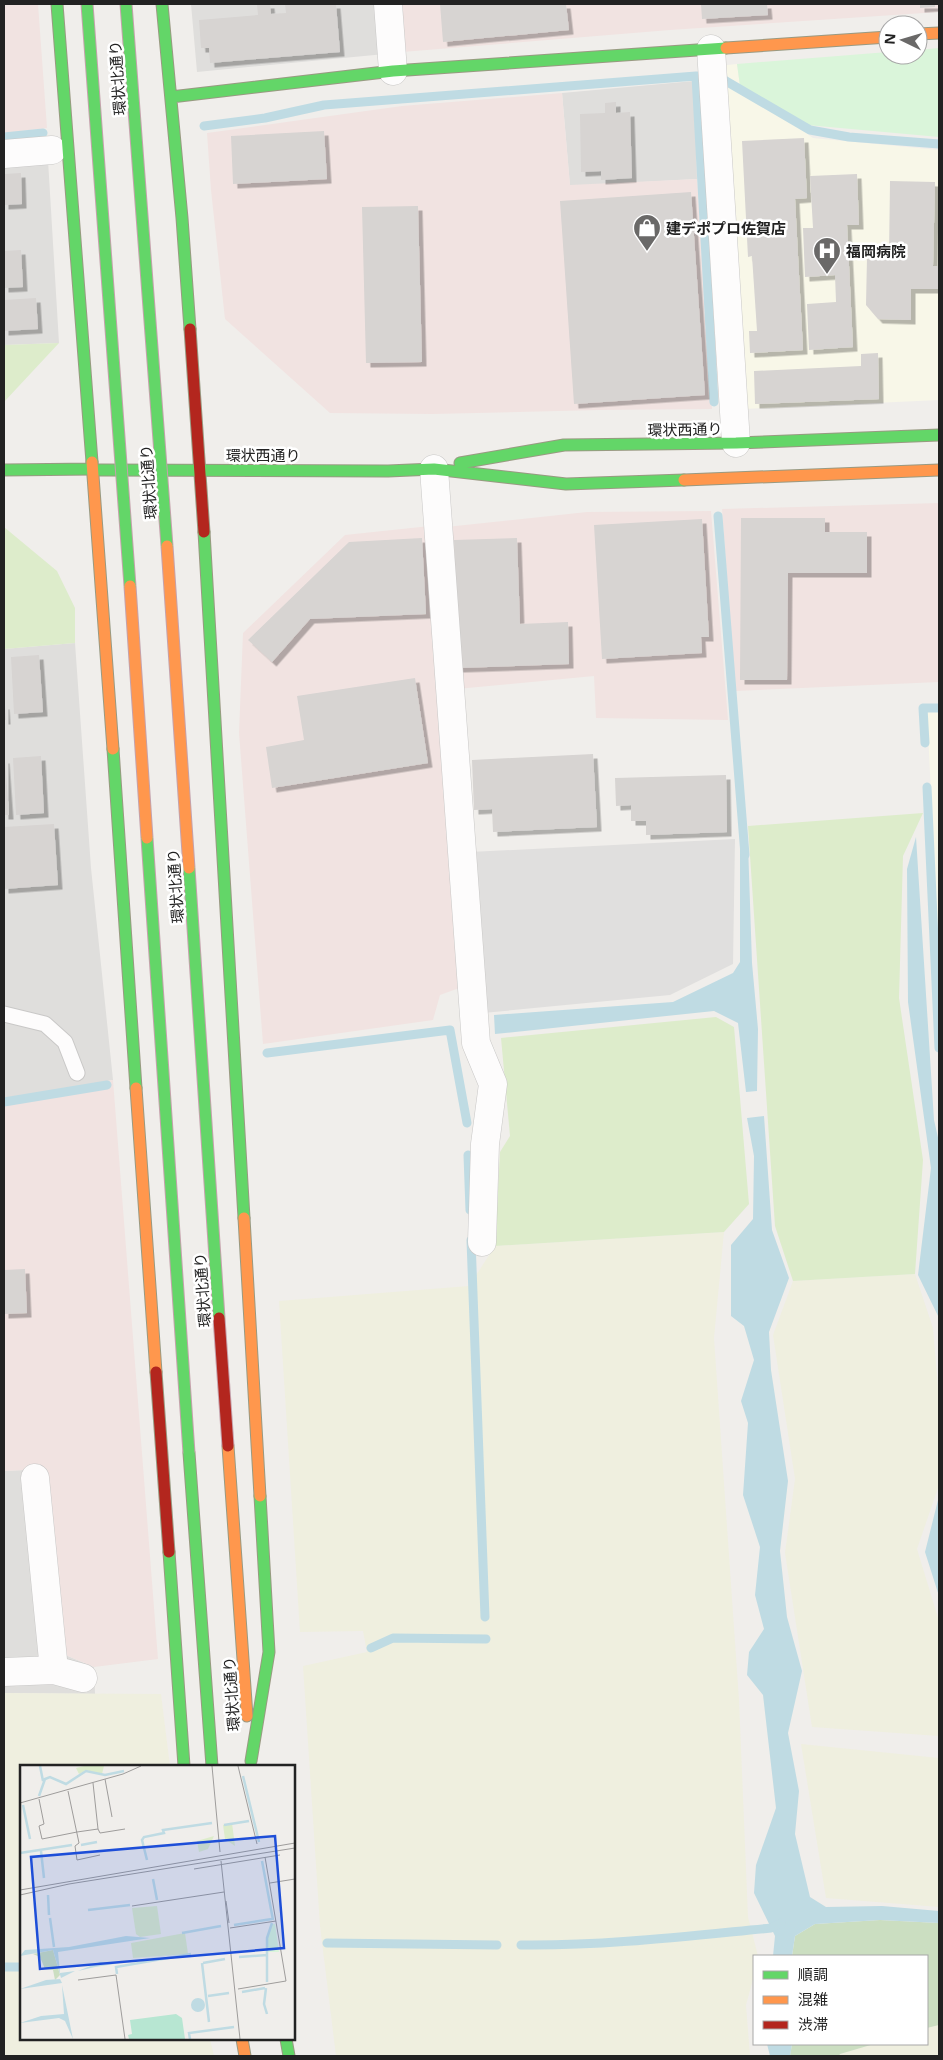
<svg xmlns="http://www.w3.org/2000/svg" width="943" height="2060" font-family="'Open Sans','Noto Sans JP',sans-serif">
<defs>
<filter id="shadow"><feDropShadow dx="4.5" dy="4.5" stdDeviation="0" flood-color="#0004"/></filter>
</defs>
<rect width="100%" height="100%" fill="#f0eeeb"/>
<!-- residential -->
<path fill="#dfdedc" d="M191 4H382L385 54 197 72Z
M694 81 697 179 570 186 562 93Z
M48 160 59 343 4 345V165Z
M75 643 91 868 113 1080 4 1100V649Z
M45 1469 63 1654 94 1667 95 1694 4 1693V1471Z"/>
<!-- commercial -->
<path fill="#f1e3e1" d="M4 4H38L47 128 4 133Z
M398 4H939V12L670 30 402 52Z
M562 93 570 185 697 179 712 409 599 410 432 414 330 413 225 319 211 190 207 133 402 106Z
M939 503V682L735 691 722 509Z
M711 511 728 720 596 718 594 676 457 689 446 527 587 512Z
M430 526 462 987 440 995 433 1020 263 1044 239 733 243 633 345 535Z
M113 1080 158 1659 94 1667 63 1654 45 1469 4 1471V1100Z"/>
<!-- education -->
<path fill="#f8f7e8" d="M737 64 740 86 813 138 939 150V400L723 410 700 68Z
M927 711H939V959Z"/>
<!-- farmland -->
<path fill="#efefdf" d="M724 1232 714 1338 739 1700 748 1917 758 1956H754V1976L746 2005 750 2056H336L320 1926 303 1666 367 1652 363 1631 300 1632 279 1301 469 1286 495 1246Z
M915 1274 933 1328 939 1400V1485L917 1549 939 1621V1736L812 1727 785 1553 795 1479 773 1335 793 1281Z
M4 1693 161 1694 170 1766H21V2039H210L214 2056H4Z
M801 1744 939 1758V1907L826 1898Z
M939 2025V2056H839L840 2054 874 2044H927V2028Z"/>
<!-- grass -->
<path fill="#ddeccb" d="M59 343 4 402V345Z
M4 527 57 571 75 608V643L4 649Z
M923 813 903 856 899 998 923 1160 915 1274 793 1281 775 1226 748 826Z
M716 1017 734 1027 749 1204 724 1232 495 1246 500 1152 510 1136 501 1038Z"/>
<!-- forest -->
<path fill="#cbdec1" d="M880 1920 939 1923V2025L927 2028V1956H792L795 1936 815 1924Z
M792 2044H874L840 2054 839 2056H790Z"/>
<!-- park -->
<path fill="#daf5da" d="M939 48V137L807 125 740 86 737 64 888 52V55H918V50Z"/>
<!-- parking -->
<path fill="#e0dfde" d="M735 839 733 964 670 995 483 1013 470 852Z"/>
<!-- water -->
<path fill="#bfdbe3" d="M916 837 934 1120 939 1142V1326V1318L918 1275 931 1168 908 1002 907 869Z
M740 844H748L752 963 758 1029 757 1091 746 1092 738 1023 714 1011 495 1034 494 1015 673 1002 733 973 740 962Z
M764 1116 772 1230 789 1278 769 1332 771 1370 788 1481 780 1551 787 1617 802 1671 788 1733 799 1791 795 1834 810 1897 826 1907 882 1906 939 1911V1923L880 1920 815 1924 795 1936 792 1956H773L775 1936 754 1893 756 1865 776 1808 763 1695 747 1675 749 1652 764 1629 755 1595 760 1547 743 1495 748 1423 741 1401 754 1360 744 1326 731 1316V1245L753 1219 754 1156 747 1118Z
M939 1496V1596L925 1552Z
M767 2044H792L790 2056H770Z"/>
<g fill="none" stroke-linecap="round" stroke-linejoin="round">
<!-- stream -->
<path stroke="#bfdbe3" stroke-width="9" d="M696 76 714 402
M204 126 265 118 324 105 696 76 719 77 810 130 849 137 939 144
M4 137 43 133
M718 516 745 855
M925 743 923 708H939
M927 787 939 1048
M267 1053 450 1030 467 1123
M4 1102 107 1085
M468 1155 470 1210
M471 1240 485 1617
M371 1648 393 1638 486 1639
M327 1943 497 1945
M521 1945C605 1946 688 1936 771 1928L781 1923
M4 1967H21"/>
</g>
<!-- building -->
<path fill="#d7d4d2" filter="url(#shadow)" d="M257 4H270L271 14 286 13 285 4H336L340 52 210 63 209 48H201L199 20 258 15Z
M440 4H566L569 30 443 42Z
M701 4H767L768 15 702 19Z
M920 4H935V7L920 8Z
M616 102V113L630 112 632 178 601 180V171L581 172 580 114 605 113V103Z
M324 131 327 179 233 184 231 136Z
M804 138 807 198 795 199 803 350 750 353 749 331H757L752 256 748 257 742 141Z
M21 173 22 204 4 205V174Z
M857 174 859 225H847L853 347 809 350 807 304 836 302 835 275 805 277 803 228H813L810 176Z
M890 181 935 182 933 266H939V289H911V320L878 319 866 305 867 257H889Z
M691 192 705 395 574 404 560 201Z
M418 206 422 362 366 363 362 207Z
M21 250 23 287 4 288V251Z
M36 298 38 329 4 331V300Z
M878 353 879 399 755 404 754 371 861 366V354Z
M741 518H825V532H867V573H788L787 680H740Z
M702 519 709 637H701L702 653 602 659 594 525Z
M422 538 426 614 310 619 272 662 248 640 349 542Z
M517 538 520 624 568 622 569 664 458 668 454 540Z
M39 655 43 712 14 714 11 657Z
M415 678 428 763 272 788 266 747 304 740 297 696Z
M4 705H5L6 720H4Z
M593 754 597 827 493 832 492 809 474 810 472 760Z
M41 756 44 813 16 815 13 758Z
M4 759H5L9 815H4Z
M726 775 727 832 646 835V821H631V805L616 806 615 778Z
M54 824 58 885 4 889V827Z
M25 1269 27 1313 4 1314V1270Z"/>
<g fill="none" stroke-linecap="round" stroke-linejoin="round">
<defs>
<path id="lane" d="M4 1014 45 1024 65 1042 77 1073"/>
<path id="street" d="M388 4 393 71
M711 49 736 443
M4 154 52 150
M434 469 476 1043 493 1084 485 1144 482 1242
M54 1670 83 1678
M4 1672 54 1670 35 1478"/>
<path id="fast" d="M57 4 92 462
M162 4 182 218 190 329
M171 97 393 71 726 48
M460 463 564 445 736 443 939 435
M4 470 93 469
M99 470 388 471 434 469 566 484 684 480
M204 532 244 1218
M113 749 136 1088
M189 1453 212 1766
M169 1552 184 1766
M251 1761 269 1652 260 1496
M286 2039 289 2056"/>
<path id="slow" d="M918 34 939 33
M726 48 888 37
M92 462 113 749
M684 480 939 470
M136 1088 156 1372
M244 1218 260 1496
M228 1446 247 1716
M242 2039 245 2056"/>
<path id="jam" d="M190 329 204 532
M156 1372 169 1552"/>
</defs>
<!-- lane casing -->
<use href="#lane" stroke="#c9c8c7" stroke-width="17"/>
<!-- street casing -->
<use href="#street" stroke="#c9c8c7" stroke-width="29"/>
<!-- fast casing -->
<use href="#fast" stroke="#999a82" stroke-width="13"/>
<!-- slow casing -->
<use href="#slow" stroke="#999a82" stroke-width="13"/>
<!-- jam casing -->
<use href="#jam" stroke="#999a82" stroke-width="13"/>
<!-- lane -->
<use href="#lane" stroke="#fdfcfc" stroke-width="15"/>
<!-- street -->
<use href="#street" stroke="#fdfcfc" stroke-width="28"/>
<!-- fast -->
<use href="#fast" stroke="#63d668" stroke-width="11"/>
<!-- slow -->
<use href="#slow" stroke="#ff974d" stroke-width="11"/>
<!-- jam -->
<use href="#jam" stroke="#b3261e" stroke-width="11"/>
<defs>
<path id="fast-bridge" d="M87 4 130 586
M126 4 167 546
M147 838 189 1453
M189 868 219 1318"/>
<path id="slow-bridge" d="M167 546 189 868
M130 586 147 838"/>
<path id="jam-bridge" d="M219 1318 228 1446"/>
</defs>
<!-- fast-bridge casing -->
<use href="#fast-bridge" stroke="#c5a2ac" stroke-width="13" stroke-linecap="butt"/>
<!-- slow-bridge casing -->
<use href="#slow-bridge" stroke="#c5a2ac" stroke-width="13" stroke-linecap="butt"/>
<!-- jam-bridge casing -->
<use href="#jam-bridge" stroke="#c5a2ac" stroke-width="13" stroke-linecap="butt"/>
<!-- fast-bridge -->
<use href="#fast-bridge" stroke="#63d668" stroke-width="11"/>
<!-- slow-bridge -->
<use href="#slow-bridge" stroke="#ff974d" stroke-width="11"/>
<!-- jam-bridge -->
<use href="#jam-bridge" stroke="#b3261e" stroke-width="11"/>
</g>
<!-- icons -->
<defs>
<symbol id="shop-pin" viewBox="-11 -11 22 30"><path d="M0 17L-7.5 6A9.5 9.5 0 1 1 7.5 6Z" fill="#6a6968" stroke="#fff"/><path d="M-5-2.5h2.3a2.7 3.5 0 0 1 5.4 0H5L5.5 6h-11ZM-1.5-2.5h3a1.5 2.3 0 0 0-3 0Z" fill="#fff"/></symbol>
<symbol id="hospital-pin" viewBox="-11 -11 22 30"><path d="M0 17L-7.5 6A9.5 9.5 0 1 1 7.5 6Z" fill="#6a6968" stroke="#fff"/><path d="M-5-5h3v3.5h4V-5h3V5h-3V1.5h-4V5h-3Z" fill="#fff"/></symbol>
</defs>
<g fill-rule="evenodd">
<use href="#shop-pin" x="631" y="212" width="32" height="43"/>
<use href="#hospital-pin" x="811" y="235" width="32" height="43"/>
</g>
<g text-anchor="middle" dominant-baseline="central" stroke-width="5" stroke-linejoin="round" paint-order="stroke">
<!-- street labels -->
<g font-size="15" fill="#222" stroke="#fff">
<text transform="translate(117 78) rotate(-94)">環状北通り</text>
<text transform="translate(685 429) rotate(-1)">環状西通り</text>
<text x="263" y="455">環状西通り</text>
<text transform="translate(148 482) rotate(-94)">環状北通り</text>
<text transform="translate(175 886) rotate(-94)">環状北通り</text>
<text transform="translate(202 1290) rotate(-94)">環状北通り</text>
<text transform="translate(231 1694) rotate(-94)">環状北通り</text>
</g>
<!-- poi labels -->
<g font-size="15" font-weight="bold" fill="#222" stroke="#fff" text-anchor="start">
<text x="666" y="228">建デポプロ佐賀店</text>
<text x="846" y="251">福岡病院</text>
</g>
</g>
<!-- overview -->
<g transform="translate(20 1765)">
<rect width="275" height="275" fill="#f0eeeb"/>
<path d="M64 1H84L82 9 66 5 59 9 56 3ZM212 58 215 81 205 74 203 60ZM194 71 188 84 179 87 177 76ZM137 141 141 169 120 172 116 169 112 143ZM165 168 168 189 113 193 111 178Z" fill="#ddeccb"/>
<path d="M33 185 40 210 35 215 33 205 25 204 20 192 13 189Z" fill="#cbdec1"/>
<path d="M252 159H255L259 187H248V168Z" fill="#daf5da"/>
<path d="M156 249 162 253 165 274H109L108 270 112 269 110 255Z" fill="#b7e6d2"/>
<path d="M106 171 130 173 38 187 40 208 55 206 41 213 33 185 0 191 5 185 49 182ZM165 188 75 202 58 206 80 197 97 198ZM40 214 42 218 0 224 26 215ZM42 220 53 274 45 256 39 253 0 258 21 251 44 249ZM171 240a7 7 0 1 1 14 0a7 7 0 1 1-14 0Z" fill="#bfdbe3"/>
<path fill="none" stroke="#bfdbe3" stroke-width="2.5" d="M20 1 23 16M223 11 239 77M19 31 25 14 30 12 46 19 66 6 85 10 104 6M3 40 10 74M204 60 229 56M61 80 77 77M21 86 24 113M0 88 52 80M127 95 122 75 124 72 144 68 143 65 192 58M242 96 253 155M133 114 137 135M28 130 29 150M68 145 110 140M30 153 34 182M214 160 252 154M162 168 201 161M219 192 247 190M182 198 189 257M183 198 205 194M97 209 96 202 171 189M247 217V173L252 158M246 223 244 239 247 249M222 227 245 223M188 231 209 228M170 274 169 268 214 262"/>
<path fill="none" stroke="#9e9c9b" stroke-width="1" d="M192 1 200 87M218 1 237 79M85 14 92 52M73 18 78 64M48 26 59 78 55 81 57 95 80 90M19 34 24 59 19 61 22 74 57 67 78 64 80 68 105 64M0 38 103 9 121 1M201 96 220 274M174 104 260 90M250 118 275 114M0 125 275 78M0 130 49 119 275 83M206 136 209 158M112 141 204 127M210 163 256 156M58 215 96 210 105 274M218 224 266 216 245 92"/>
<path fill="#1d4ed8" fill-opacity="0.15" stroke="#1d4ed8" stroke-width="2.5" d="M255 71 264 183 20 204 11 92Z"/>
<rect width="275" height="275" fill="none" stroke="#222" stroke-width="2.5"/>
</g>
<!-- border -->
<rect width="943" height="2060" fill="none" stroke="#222222" stroke-width="10"/>
<!-- legend -->
<rect x="753" y="1955" width="175" height="90" fill="#ffffff" stroke="#a7a7a7"/>
<rect x="763" y="1971" width="25" height="8" fill="#63d668" stroke="#a7a7a7"/>
<text x="798" y="1980" font-size="15" fill="#222222">順調</text>
<rect x="763" y="1996" width="25" height="8" fill="#ff974d" stroke="#a7a7a7"/>
<text x="798" y="2005" font-size="15" fill="#222222">混雑</text>
<rect x="763" y="2021" width="25" height="8" fill="#b3261e" stroke="#a7a7a7"/>
<text x="798" y="2030" font-size="15" fill="#222222">渋滞</text>
<!-- north arrow -->
<g transform="translate(903 40) rotate(275)"><circle r="24" fill="#ffffff" stroke="#a7a7a7"/>
<path d="M0-4L9 19L0 12L-9 19Z" fill="#6a6968"/>
<text y="-8" font-size="14" font-weight="bold" text-anchor="middle" fill="#222222">N</text>
</g>
</svg>
